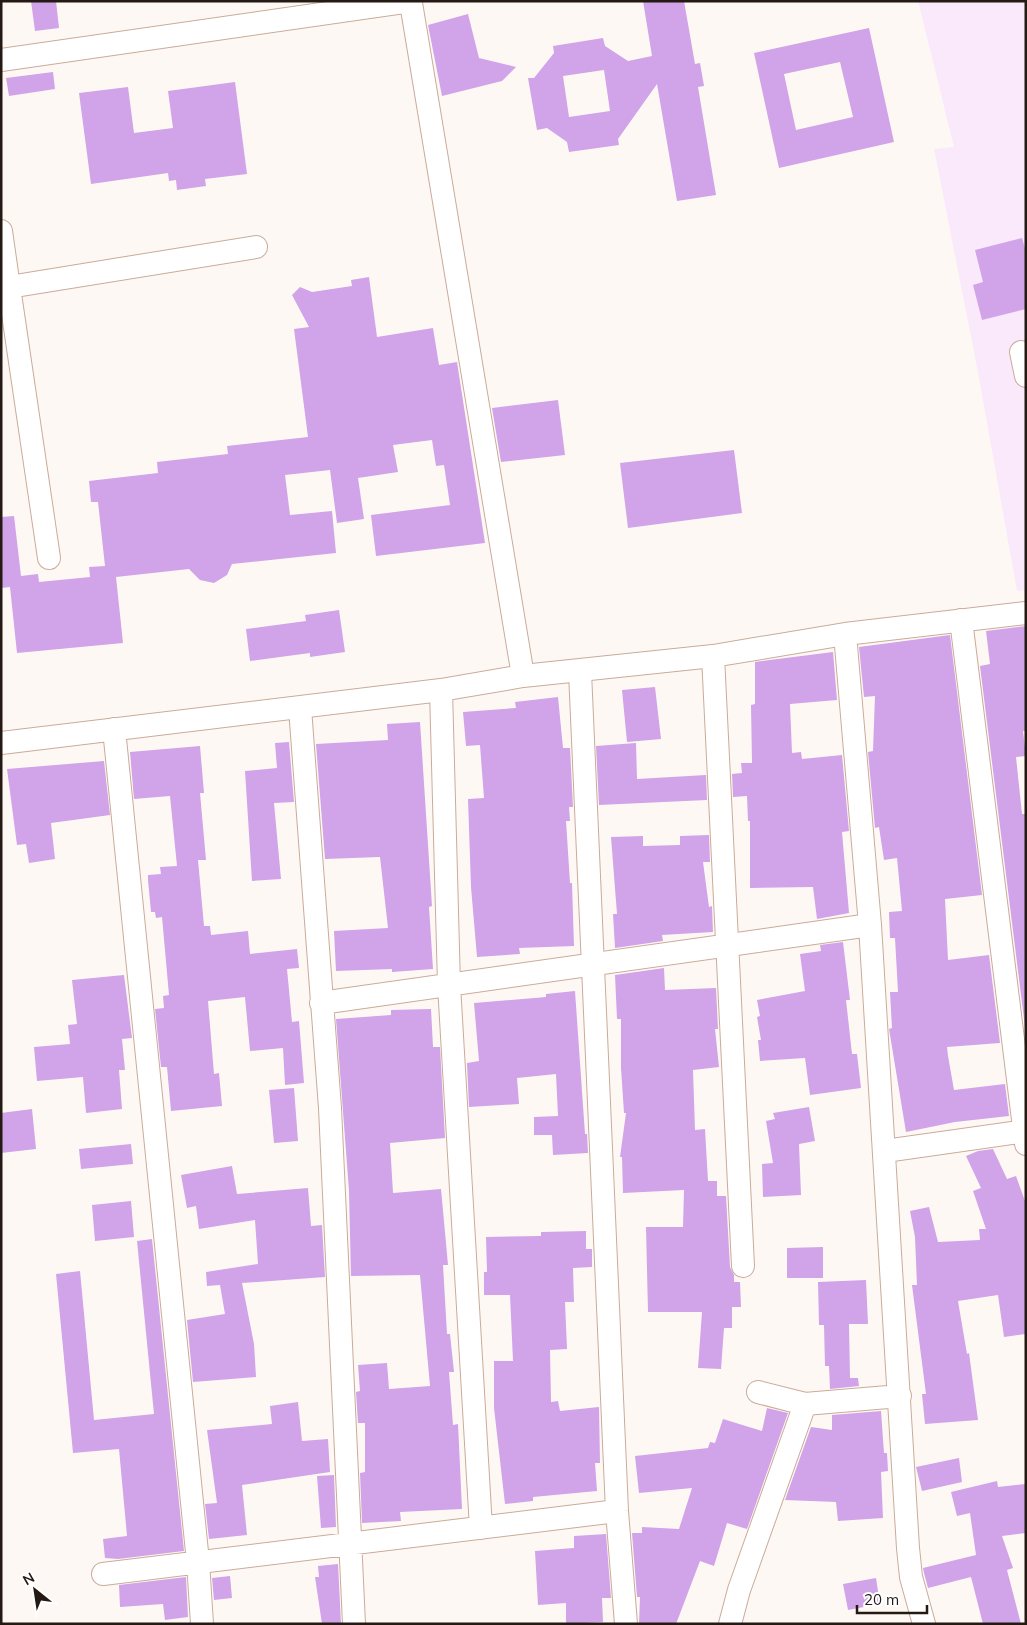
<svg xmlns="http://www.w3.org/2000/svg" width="1027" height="1625" font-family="Mulish,sans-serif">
<rect width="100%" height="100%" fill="#fef8f4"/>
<!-- education -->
<path fill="#fae9fb" d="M918 1H1026V590L1017 591 977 367 934 149 954 147Z"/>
<!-- building -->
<path fill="#d1a3e8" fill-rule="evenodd" d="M31 1H56L59 28 35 31Z
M643 1H684L695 64 700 63 704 86 698 87 716 195 677 201 657 84 618 139 619 145 569 152 567 142 547 128 537 130 528 78H534L554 53 553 46 603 38 605 46 628 61 652 56ZM604 70 610 111 569 117 563 76Z
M468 14 479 58 516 67 502 81 442 96 428 25Z
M869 28 894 142 779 168 754 53ZM840 62 853 117 796 130 784 74Z
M53 72 55 89 9 96 6 78Z
M235 82 247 174 205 179 206 186 177 190 176 180 169 181 168 173 91 184 79 93 128 87 134 133 173 128 168 91Z
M1022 238 1026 252V309L982 320 973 285 983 282 975 250Z
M369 277 377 337 433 328 439 365 457 362 485 543 376 556 371 515 450 505 444 465 436 466 432 440 393 445 398 472 358 478 364 519 337 523 330 470 285 475 290 515 332 511 336 553 232 564 227 575 214 583 200 580 189 569 116 577 123 643 17 653 10 587 1 588V517L14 516 21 576 38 574 39 582 90 577 89 567 105 566 98 502H91L89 481 158 473 157 462 228 454 227 446 308 437 294 329 309 327 292 295 300 287 312 292 352 286 351 280Z
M558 400 565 455 501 462 492 408Z
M734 450 742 513 628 528 620 463Z
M339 610 345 652 310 657V653L250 661 246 629 306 621 305 615Z
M1026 626V731H1023L1026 756 1016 757 1022 814H1026V1035L980 666 990 664 986 631Z
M950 635 982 895 945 899 948 960 989 955 1000 1043 947 1047 948 1056 954 1090 1005 1084 1009 1116 955 1122 906 1132 889 1029 892 1028 890 992H898L895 938H890L889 912 902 911 897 858 884 860 879 827 875 828 868 752 873 751 875 696 864 697 859 647Z
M833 652 837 700 790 704 792 753 801 752 802 759 842 755 849 831 842 832 849 913 817 919 813 887 750 888V821H748L747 796 733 797 732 774 742 773 741 763H752L751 705 755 704V662Z
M655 687 661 739 627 742 622 690Z
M558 697 563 748H570L573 807H569L570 821H566L570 883H572L574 946 519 948 520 954 477 957 471 887 468 799 484 798 480 745 466 746 463 712 516 708 515 702Z
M420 722 432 906 429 907 433 969 392 972V969L336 971 334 931 388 928 380 857 325 859 316 744 388 740 387 724Z
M289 742 294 802 274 803 281 879 252 881 245 771 277 768 275 743Z
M636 743 637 779 706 775 707 800 599 805 596 746Z
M200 746 204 793H200L206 860H198L204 926H210L211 935 248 931 250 954 297 949 299 968 287 969 292 1022 299 1021 304 1083 285 1085 283 1048 250 1051 245 997 208 1001 214 1074 219 1073 222 1106 171 1111 167 1067H161L155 1009 164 1008 163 996 169 995 162 917 156 918 155 912H151L148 880V875L161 874 160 867 177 866 170 796 134 799 130 752Z
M104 761 110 815 51 823 55 859 29 863 26 844 17 845 7 769Z
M709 835 710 862H703L709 907 712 906 713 932 662 935 663 941 615 948 613 914H617L611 837 643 836V846L680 845V836Z
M843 942 850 1000H846L852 1054H857L861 1088 810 1095 805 1058 760 1061 758 1040H761L757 1017 760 1016 757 1000 805 991 800 954 821 951 820 945Z
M664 968 665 990 716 988 718 1029H715L719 1067 693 1070 695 1130 705 1129 708 1181H717V1196H726L730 1267 734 1275V1282H740L741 1307H732V1328H724L721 1369 698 1368 702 1312H648L646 1227H683L684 1190 623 1193 622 1157H620L626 1113H624L621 1068V1019H617L615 975Z
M124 975 132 1038 122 1039 125 1070H119L122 1109 86 1113 83 1077 37 1081 34 1047 70 1044 68 1025 77 1024 72 980Z
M575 991 585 1134H587L588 1153 553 1155 552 1135H534V1117L558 1116 556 1074 517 1078 519 1104 469 1107 467 1063 479 1061 474 1003 546 997V994Z
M431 1009 433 1047H440L445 1138 390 1143 393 1193 441 1189 448 1265H443L447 1334H450L454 1372H449L453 1425 458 1424 462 1509 400 1512 401 1521 362 1523 360 1473 365 1472V1423H358L356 1392 360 1391 358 1365 387 1363 389 1389 430 1386 420 1275 351 1276 349 1191 336 1019 391 1015V1010Z
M294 1088 298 1141 274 1143 269 1090Z
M809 1107 815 1141 799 1144 801 1195 763 1197 762 1164 773 1163 766 1121 775 1119 773 1113Z
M32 1109 36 1149 1 1153V1113Z
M131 1144 133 1164 81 1169 79 1149Z
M993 1149 1007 1179 1016 1176 1026 1204V1334L1004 1337 998 1295 958 1301 967 1354 969 1353 978 1420 925 1424 922 1394H926L912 1285H917L915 1237 910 1211 929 1207 938 1242 980 1240 979 1229H986L973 1191 981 1188 966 1156 978 1151Z
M232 1166 237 1194 308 1188 311 1226 322 1225 325 1277 242 1283 254 1344 256 1377 193 1382 187 1320 225 1314 220 1285 207 1286 206 1272 258 1264 255 1220 199 1229 196 1206 187 1208 181 1175Z
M131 1201 134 1237 95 1241 92 1205Z
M586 1231V1249H592V1267L573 1268 574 1302H565L567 1349 550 1350 551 1402 558 1401 560 1411 599 1407 600 1463H595L597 1491 533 1497V1501L505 1504 494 1408V1361H513L510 1295H484V1272H487L486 1237 541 1236V1232Z
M152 1239 184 1551 118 1559 105 1558 103 1539 127 1536 119 1449 73 1453 56 1274 80 1271 94 1420 154 1414 137 1241Z
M823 1247V1278H787V1248Z
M866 1280 868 1324H849L850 1378H858L859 1386 830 1389 829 1366H825L824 1325H819L818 1282Z
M298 1402 302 1441 328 1439 330 1472 242 1485 247 1535 209 1539 205 1504 217 1503 207 1430 272 1424 270 1406Z
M767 1408 788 1413 747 1529 727 1523 714 1566 700 1561 676 1624H639L640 1597H637L632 1533H642V1527L679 1529 692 1488 639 1493 635 1456 708 1448 710 1442 715 1443 723 1419 762 1431Z
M881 1411 884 1453H887L888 1471 881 1472 883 1518 838 1521 836 1502 785 1500 811 1427 832 1430V1415Z
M959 1458 962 1482 922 1491 916 1467Z
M334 1475 336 1527 321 1528 317 1476Z
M997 1481 998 1487 1026 1484V1533L1002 1536 1013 1568 1007 1570 1021 1624H983L971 1577 928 1588 924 1573 923 1568 976 1555 970 1513 957 1516 951 1492Z
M606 1534 611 1598H602L603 1622 566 1624V1603L538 1605 535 1551 574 1548V1536Z
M338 1564 341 1624H322L315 1577H319L318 1566Z
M230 1576 232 1598 214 1600 212 1578Z
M186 1577 188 1617 165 1620 163 1604 120 1607 119 1585Z
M876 1578 880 1604 848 1610 843 1584Z"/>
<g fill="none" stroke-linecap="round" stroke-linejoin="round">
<defs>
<path id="street" d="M411 3 523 676
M1 60 411 1
M1 231 9 287 256 247
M9 287 49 558
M1021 352 1026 376
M961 620 1026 1144
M845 634 870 925 908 1548 911 1577 924 1624
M713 656 743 1266
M580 672 617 1511 626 1624
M441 690 449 985 481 1528
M300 708 330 1108 354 1624
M114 729 198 1562 202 1624
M1 743 441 690 523 676 713 656 845 634 1026 613
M321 1003 870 925
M885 1151 1026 1131
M758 1392 805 1404 900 1396
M103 1574 617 1511
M730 1624 739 1590 805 1404"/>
</defs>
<!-- street casing -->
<use href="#street" stroke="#caab9a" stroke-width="24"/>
<!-- street -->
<use href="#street" stroke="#fff" stroke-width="22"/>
</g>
<!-- border -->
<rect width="1027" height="1625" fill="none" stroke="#241913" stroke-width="5"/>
<!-- north arrow -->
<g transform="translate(35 1590) rotate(330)" stroke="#ffffff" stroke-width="4" paint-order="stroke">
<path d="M0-4L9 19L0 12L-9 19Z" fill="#241913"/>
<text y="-8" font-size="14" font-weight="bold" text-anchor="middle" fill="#241913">N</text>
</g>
<!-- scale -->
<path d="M857 1605v8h70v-8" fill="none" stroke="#241913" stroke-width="2.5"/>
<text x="864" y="1605" font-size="15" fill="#241913" stroke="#ffffff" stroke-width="4" paint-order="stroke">20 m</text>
</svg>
